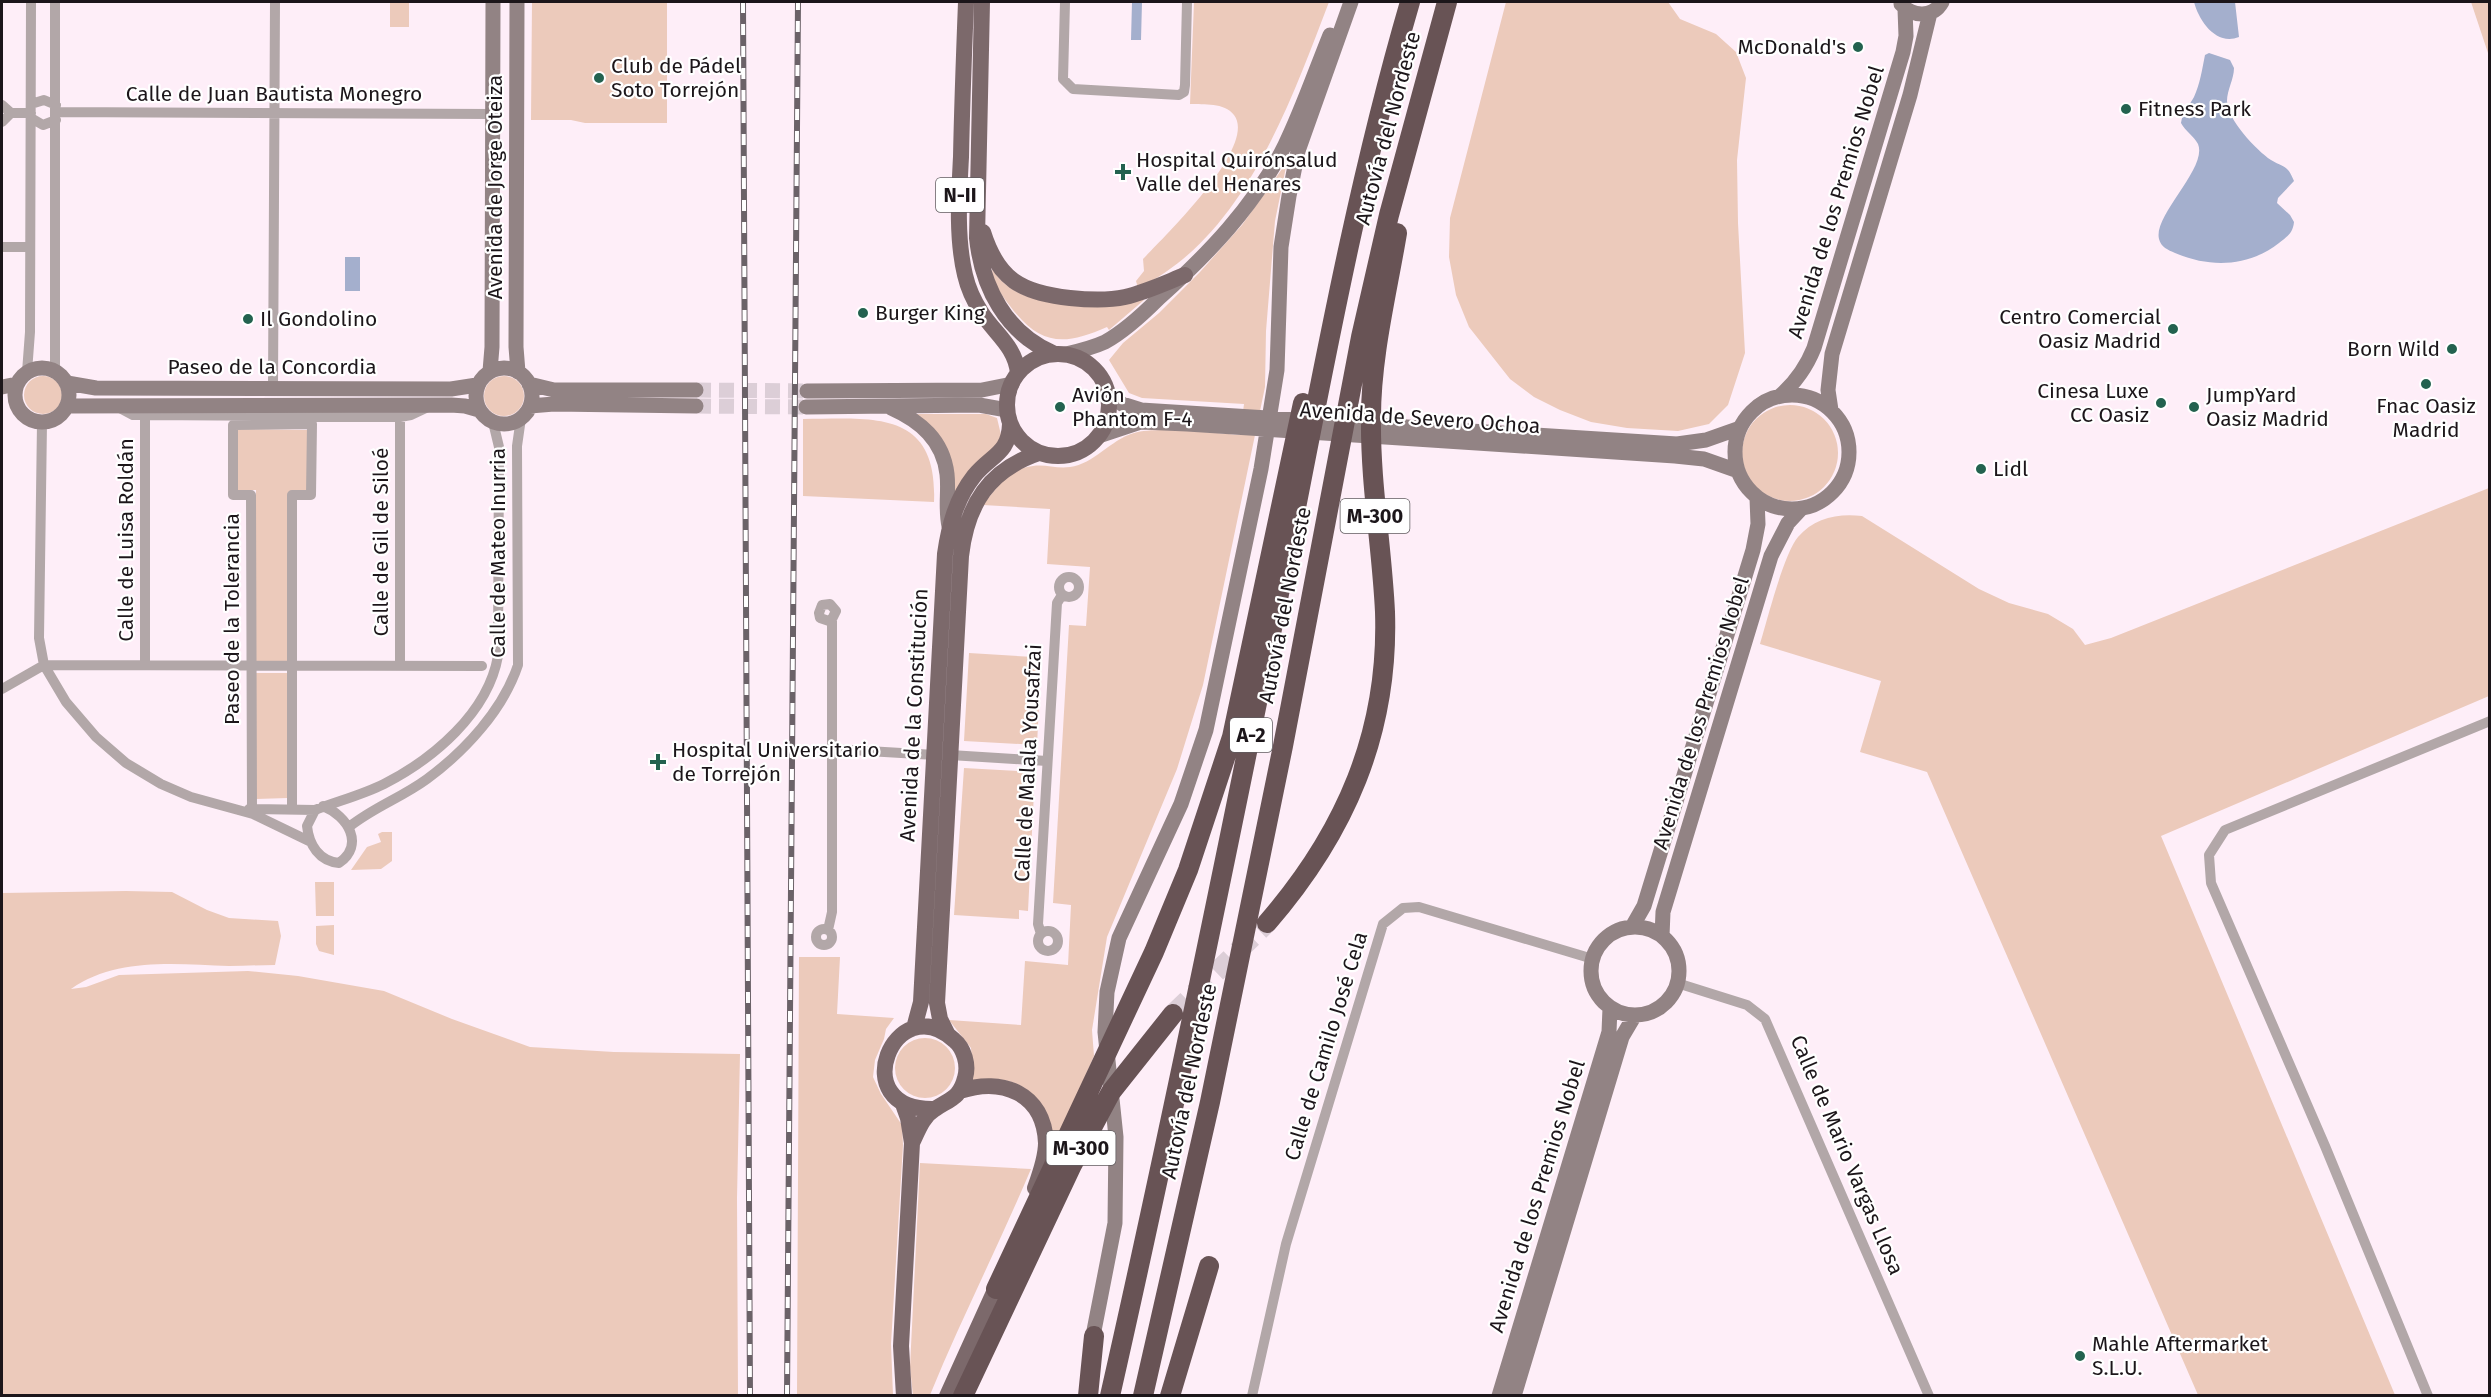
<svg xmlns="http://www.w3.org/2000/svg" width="2491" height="1397" font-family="'Fira Sans',sans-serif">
<rect width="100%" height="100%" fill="#feeef8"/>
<!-- green -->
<path fill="#eccabb" d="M390 2H409V27H390Z
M532 2H667V123H585L571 120H531Z
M1194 2H1329C1290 104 1243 238 1138 288L1136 281 1144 271 1143 259C1164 237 1258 146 1234 115 1224 102 1204 105 1190 104Z
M1506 2H1668L1680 19 1716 34 1736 52 1746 78 1737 160 1738 223 1745 353 1728 405 1709 424 1678 431 1627 428 1591 422 1560 410 1534 397 1510 379 1469 327 1456 295 1449 257 1450 218Z
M2471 2H2489V56Z
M1287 162 1275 221 1266 331 1265 387 1203 685 1177 769 1107 937 1092 1030 1094 1056 1054 1147C1051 1100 1022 1071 973 1081L971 1048 949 1020 1021 1025 1025 961 1068 965 1071 905 1053 903 1069 625 1086 626 1090 567 1047 564 1050 509 983 505C996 488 1010 468 1033 466 1045 464 1057 469 1070 467 1094 464 1110 440 1134 433 1157 426 1214 433 1240 435L1244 404 1142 398 1129 393 1109 360 1123 343 1159 313 1200 272 1242 225Z
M992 269C1020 312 1073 301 1117 300 1126 299 1137 297 1144 300L1109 330 1107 327C1064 346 1040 346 1010 306 1002 296 992 282 992 269Z
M24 395a19 19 0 1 1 38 0a19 19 0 1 1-38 0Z
M484 396a20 20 0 1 1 40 0a20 20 0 1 1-40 0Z
M1742 453a48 48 0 1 1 96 0a48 48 0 1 1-96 0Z
M916 414H986L997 418 1002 439 953 494Z
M803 419C871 419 938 408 934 502L803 496Z
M237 429 308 430V490L290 491 288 661H255L256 490H236Z
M2489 488V696L2161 836 2395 1395H2198L1927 772 1860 752 1881 681 1760 644C1767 621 1784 553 1798 537 1814 518 1838 513 1862 516L1979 589 2009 603 2048 614 2073 629 2085 645 2111 638Z
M969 653 1034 657 1033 665 1041 666 1037 745 964 741Z
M255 673H288V798L256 799Z
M964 768 1035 772 1028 911 1019 910V919L954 915Z
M382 832H392V861L381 869 351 870 367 847 381 842 378 834Z
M315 882H334V916H316Z
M126 891 172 892 207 910 229 918 278 921 281 936 275 965C260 965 244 966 229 966 176 964 116 957 71 989L86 987 119 975 248 971 298 976 384 991 452 1019 530 1047 614 1052 740 1054 737 1198 738 1395H2V893Z
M334 925V955L319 951 316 944V926Z
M799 957H840L837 1014 894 1018 886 1029 884 1039 875 1060 873 1077 881 1094 902 1125 903 1145 891 1344 893 1395 797 1396Z
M895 1068a30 30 0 1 1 60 0a30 30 0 1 1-60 0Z
M920 1163 1031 1169C999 1245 961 1319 930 1395L913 1396 910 1367Z"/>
<!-- water -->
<path fill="#a4afcd" d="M1132 2H1142L1141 40H1131Z
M2194 2H2235L2239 37C2216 46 2199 21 2194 2Z
M2209 53 2230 60 2234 68C2234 79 2227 90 2227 101 2227 119 2256 150 2271 160 2284 168 2287 164 2294 181L2278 198 2277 203 2290 215 2294 222C2293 233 2287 237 2279 243 2248 267 2210 268 2175 253 2168 250 2161 247 2159 239 2153 215 2208 168 2198 144 2194 136 2185 131 2181 123 2182 113 2189 106 2194 97 2200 84 2202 70 2205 55Z
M345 257H360V291H345Z"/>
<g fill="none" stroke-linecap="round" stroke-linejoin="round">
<!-- secondary-tunnel -->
<path stroke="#dcced7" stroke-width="15" stroke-dasharray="15 8" stroke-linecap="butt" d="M696 390 807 391
M696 406 806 407"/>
<!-- highway-tunnel -->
<path stroke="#dcced7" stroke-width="20" stroke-dasharray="20 10" stroke-linecap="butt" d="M1173 1014 1267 923"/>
<!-- street -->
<path stroke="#b2a7a8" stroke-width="10" d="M1065 2 1063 79 1073 89 1179 95 1184 92 1185 85 1187 2
M31 104 44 100 56 105
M2 105 11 113H31
M56 112 492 114
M31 118 43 125 56 120
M2 122 11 113
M2 247H30
M55 370V2
M27 372 30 332 31 2
M273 388 275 2
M118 407 133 415H145L400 417 411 415 428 407
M42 423 39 638 44 665 66 702 96 737 126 763 161 784 191 797 253 814 311 842
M1059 587a10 10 0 1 1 20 0a10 10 0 1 1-20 0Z
M145 665V415
M400 666V417
M2 689 44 665 482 666
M834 749 935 755
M950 755 1047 761
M323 806C348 816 365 845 339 863 319 861 309 845 307 826L315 810C338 801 362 795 384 784 433 759 488 713 498 656L499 447 493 422
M249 809 315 810
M252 810 251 495H233V425L312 424 311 495H292V808
M349 827C374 807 401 798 427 779 465 751 503 710 518 665L517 446 521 418
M816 937a8 8 0 1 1 16 0a8 8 0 1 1-16 0Z
M828 930 832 912V619L836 611 830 604 822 605 819 613 820 618 829 621 832 619
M1038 941a10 10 0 1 1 20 0a10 10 0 1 1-20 0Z
M1041 934 1038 924 1057 603 1062 595
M1677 983 1747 1005 1765 1019 1929 1396
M1252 1396 1286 1244 1383 924 1403 908 1419 907 1593 959
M2428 1396 2325 1146 2211 883 2209 855 2225 830 2490 721"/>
<!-- secondary -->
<path stroke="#928384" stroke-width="15" d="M517 2 516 347 518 372
M1901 4C1912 17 1933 18 1942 2
M1066 354C1079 351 1092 348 1105 342 1125 331 1142 315 1158 299 1207 255 1255 206 1285 145 1302 110 1315 72 1330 35
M15 395a27 27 0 1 1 54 0a27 27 0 1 1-54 0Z
M476 396a28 28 0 1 1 56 0a28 28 0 1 1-56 0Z
M490 371 492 347 493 2
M67 383 96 388 451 389 477 385
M529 384 554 390H696
M2 387 17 384
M807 391 982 390 1012 384
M1109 394 1122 404 1141 410 1677 444 1706 440 1740 428
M1735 452a57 57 0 1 1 114 0a57 57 0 1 1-114 0Z
M1780 396C1796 382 1806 368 1814 348L1903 52 1906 36 1905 9
M67 406 451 405 465 406 479 410
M530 406 554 404 696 406
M806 407 979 405 1007 410
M891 408C920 421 943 440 947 474 949 491 945 508 949 526
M1831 410 1828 390 1832 354 1910 95 1930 13
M1099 436 1141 422 1187 424 1675 456 1704 459 1738 471
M1632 927 1644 906 1753 550 1758 524 1757 498
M1591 971a44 44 0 1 1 88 0a44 44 0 1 1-88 0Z
M1662 936 1663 912 1771 556 1788 523 1801 509
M1091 1346 1115 1223 1116 1137 1105 1032 1107 992 1119 938 1181 804 1206 730 1261 469 1277 370 1281 247 1289 196 1298 151 1351 2
M1499 1396 1609 1032 1610 1008
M1514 1396 1622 1037 1635 1015"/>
<!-- primary -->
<path stroke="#7c696b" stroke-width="16" d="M966 2C964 53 962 105 961 157 959 195 956 237 965 275 968 288 974 301 981 312 995 334 1015 346 1018 373
M982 2 977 238C982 287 1006 333 1053 353
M983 232C998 280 1022 293 1070 298 1089 300 1107 301 1125 297 1146 292 1165 283 1185 275
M1007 405a51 51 0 1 1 102 0a51 51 0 1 1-102 0Z
M914 1028 921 1002 945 554C949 526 956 499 974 476 991 455 1009 454 1010 424
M947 1033 940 1019 937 1003 961 556C967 504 989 470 1039 453
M960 1091C1002 1077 1044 1093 1046 1143 1046 1158 1040 1174 1035 1188
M903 1104 908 1118 912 1143 901 1346 904 1396
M912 1143C918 1131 922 1117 935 1109 950 1099 960 1098 965 1078 969 1065 964 1048 954 1040 895 986 843 1111 934 1109
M947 1396 1000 1279"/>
<!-- highway -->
<path stroke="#685355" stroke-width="20" d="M1267 923C1345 833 1389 733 1385 612 1382 547 1370 483 1371 417 1371 356 1387 293 1397 233
M996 1289 1154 952 1188 870 1232 737 1303 403
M963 1396 1072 1165 1111 1092 1173 1014
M1088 1396 1094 1336
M1110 1396C1171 1127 1226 858 1280 589 1319 393 1354 194 1410 2
M1143 1396 1210 1102 1283 746 1361 337 1389 215 1447 2
M1170 1396 1209 1266"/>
<defs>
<path id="rail" d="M743 2 750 1396
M787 1396 798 2"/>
</defs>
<!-- rail casing -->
<use href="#rail" stroke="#6b6268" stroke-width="6"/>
<!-- rail -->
<use href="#rail" stroke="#fff" stroke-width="4" stroke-dasharray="11" stroke-linecap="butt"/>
</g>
<!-- markers -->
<g fill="#23624f" stroke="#fff" stroke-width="2">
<circle cx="1858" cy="47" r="6"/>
<circle cx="599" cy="78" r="6"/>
<circle cx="2126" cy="109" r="6"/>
<path d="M1120 163h6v6h6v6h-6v6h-6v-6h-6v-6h6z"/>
<circle cx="863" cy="313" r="6"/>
<circle cx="248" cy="319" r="6"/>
<circle cx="2173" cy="329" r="6"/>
<circle cx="2452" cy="349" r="6"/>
<circle cx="2426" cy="384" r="6"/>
<circle cx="2161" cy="403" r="6"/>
<circle cx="1060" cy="407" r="6"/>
<circle cx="2194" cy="407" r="6"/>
<circle cx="1981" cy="469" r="6"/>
<path d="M655 753h6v6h6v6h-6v6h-6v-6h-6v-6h6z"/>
<circle cx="2080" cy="1356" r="6"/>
</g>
<g text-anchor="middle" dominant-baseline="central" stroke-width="4.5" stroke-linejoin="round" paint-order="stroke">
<!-- shield labels -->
<g fill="#fff" stroke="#605c5f" stroke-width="1.5">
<rect x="936" y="178" width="48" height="34" rx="4.5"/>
<rect x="1340.5" y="499" width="69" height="34" rx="4.5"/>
<rect x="1230" y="718" width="42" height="34" rx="4.5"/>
<rect x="1046.5" y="1131" width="69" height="34" rx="4.5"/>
</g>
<g font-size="20" font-weight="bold" fill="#1c161a">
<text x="960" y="195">N-II</text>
<text x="1375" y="516">M-300</text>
<text x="1251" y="735">A-2</text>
<text x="1081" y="1148">M-300</text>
</g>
<!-- poi labels -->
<g font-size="21" fill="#1c161a" stroke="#fff" text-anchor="start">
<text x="1846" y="47" text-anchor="end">McDonald's</text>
<text x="611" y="66">Club de Pádel<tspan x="611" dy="24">Soto Torrejón</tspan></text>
<text x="2138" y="109">Fitness Park</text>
<text x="1136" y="160">Hospital Quirónsalud<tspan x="1136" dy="24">Valle del Henares</tspan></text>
<text x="875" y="313">Burger King</text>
<text x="2161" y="317" text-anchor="end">Centro Comercial<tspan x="2161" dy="24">Oasiz Madrid</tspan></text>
<text x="260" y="319">Il Gondolino</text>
<text x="2440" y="349" text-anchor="end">Born Wild</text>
<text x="2149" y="391" text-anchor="end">Cinesa Luxe<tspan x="2149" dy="24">CC Oasiz</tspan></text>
<text x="1072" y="395">Avión<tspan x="1072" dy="24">Phantom F-4</tspan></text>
<text x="2206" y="395">JumpYard<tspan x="2206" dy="24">Oasiz Madrid</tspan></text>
<text x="2426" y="406" text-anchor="middle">Fnac Oasiz<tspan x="2426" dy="24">Madrid</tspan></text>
<text x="1993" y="469">Lidl</text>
<text x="672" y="750">Hospital Universitario<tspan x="672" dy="24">de Torrejón</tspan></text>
<text x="2092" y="1344">Mahle Aftermarket<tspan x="2092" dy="24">S.L.U.</tspan></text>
</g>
<!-- street labels -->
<g font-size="21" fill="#1c161a" stroke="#fff">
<text x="274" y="94">Calle de Juan Bautista Monegro</text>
<text transform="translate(1388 128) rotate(-75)">Autovía del Nordeste</text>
<text transform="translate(495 187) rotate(-90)">Avenida de Jorge Oteiza</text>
<text transform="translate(1836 202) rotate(-73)">Avenida de los Premios Nobel</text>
<text x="272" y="367">Paseo de la Concordia</text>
<text transform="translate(1420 418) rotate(4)">Avenida de Severo Ochoa</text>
<text transform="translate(126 540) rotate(-90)">Calle de Luisa Roldán</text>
<text transform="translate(381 542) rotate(-90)">Calle de Gil de Siloé</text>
<text transform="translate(498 553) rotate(-90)">Calle de Mateo Inurria</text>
<text transform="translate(1285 605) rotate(-79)">Autovía del Nordeste</text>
<text transform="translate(232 619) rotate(-90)">Paseo de la Tolerancia</text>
<text transform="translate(1701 713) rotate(-73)">Avenida de los Premios Nobel</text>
<text transform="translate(914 715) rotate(-87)">Avenida de la Constitución</text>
<text transform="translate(1028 763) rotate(-87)">Calle de Malala Yousafzai</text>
<text transform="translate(1326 1046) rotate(-73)">Calle de Camilo José Cela</text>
<text transform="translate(1189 1081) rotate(-78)">Autovía del Nordeste</text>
<text transform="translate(1847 1155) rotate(67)">Calle de Mario Vargas Llosa</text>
<text transform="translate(1537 1196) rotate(-73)">Avenida de los Premios Nobel</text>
</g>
</g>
<!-- border -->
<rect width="2491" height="1397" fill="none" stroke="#1c161a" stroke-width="6"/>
</svg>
